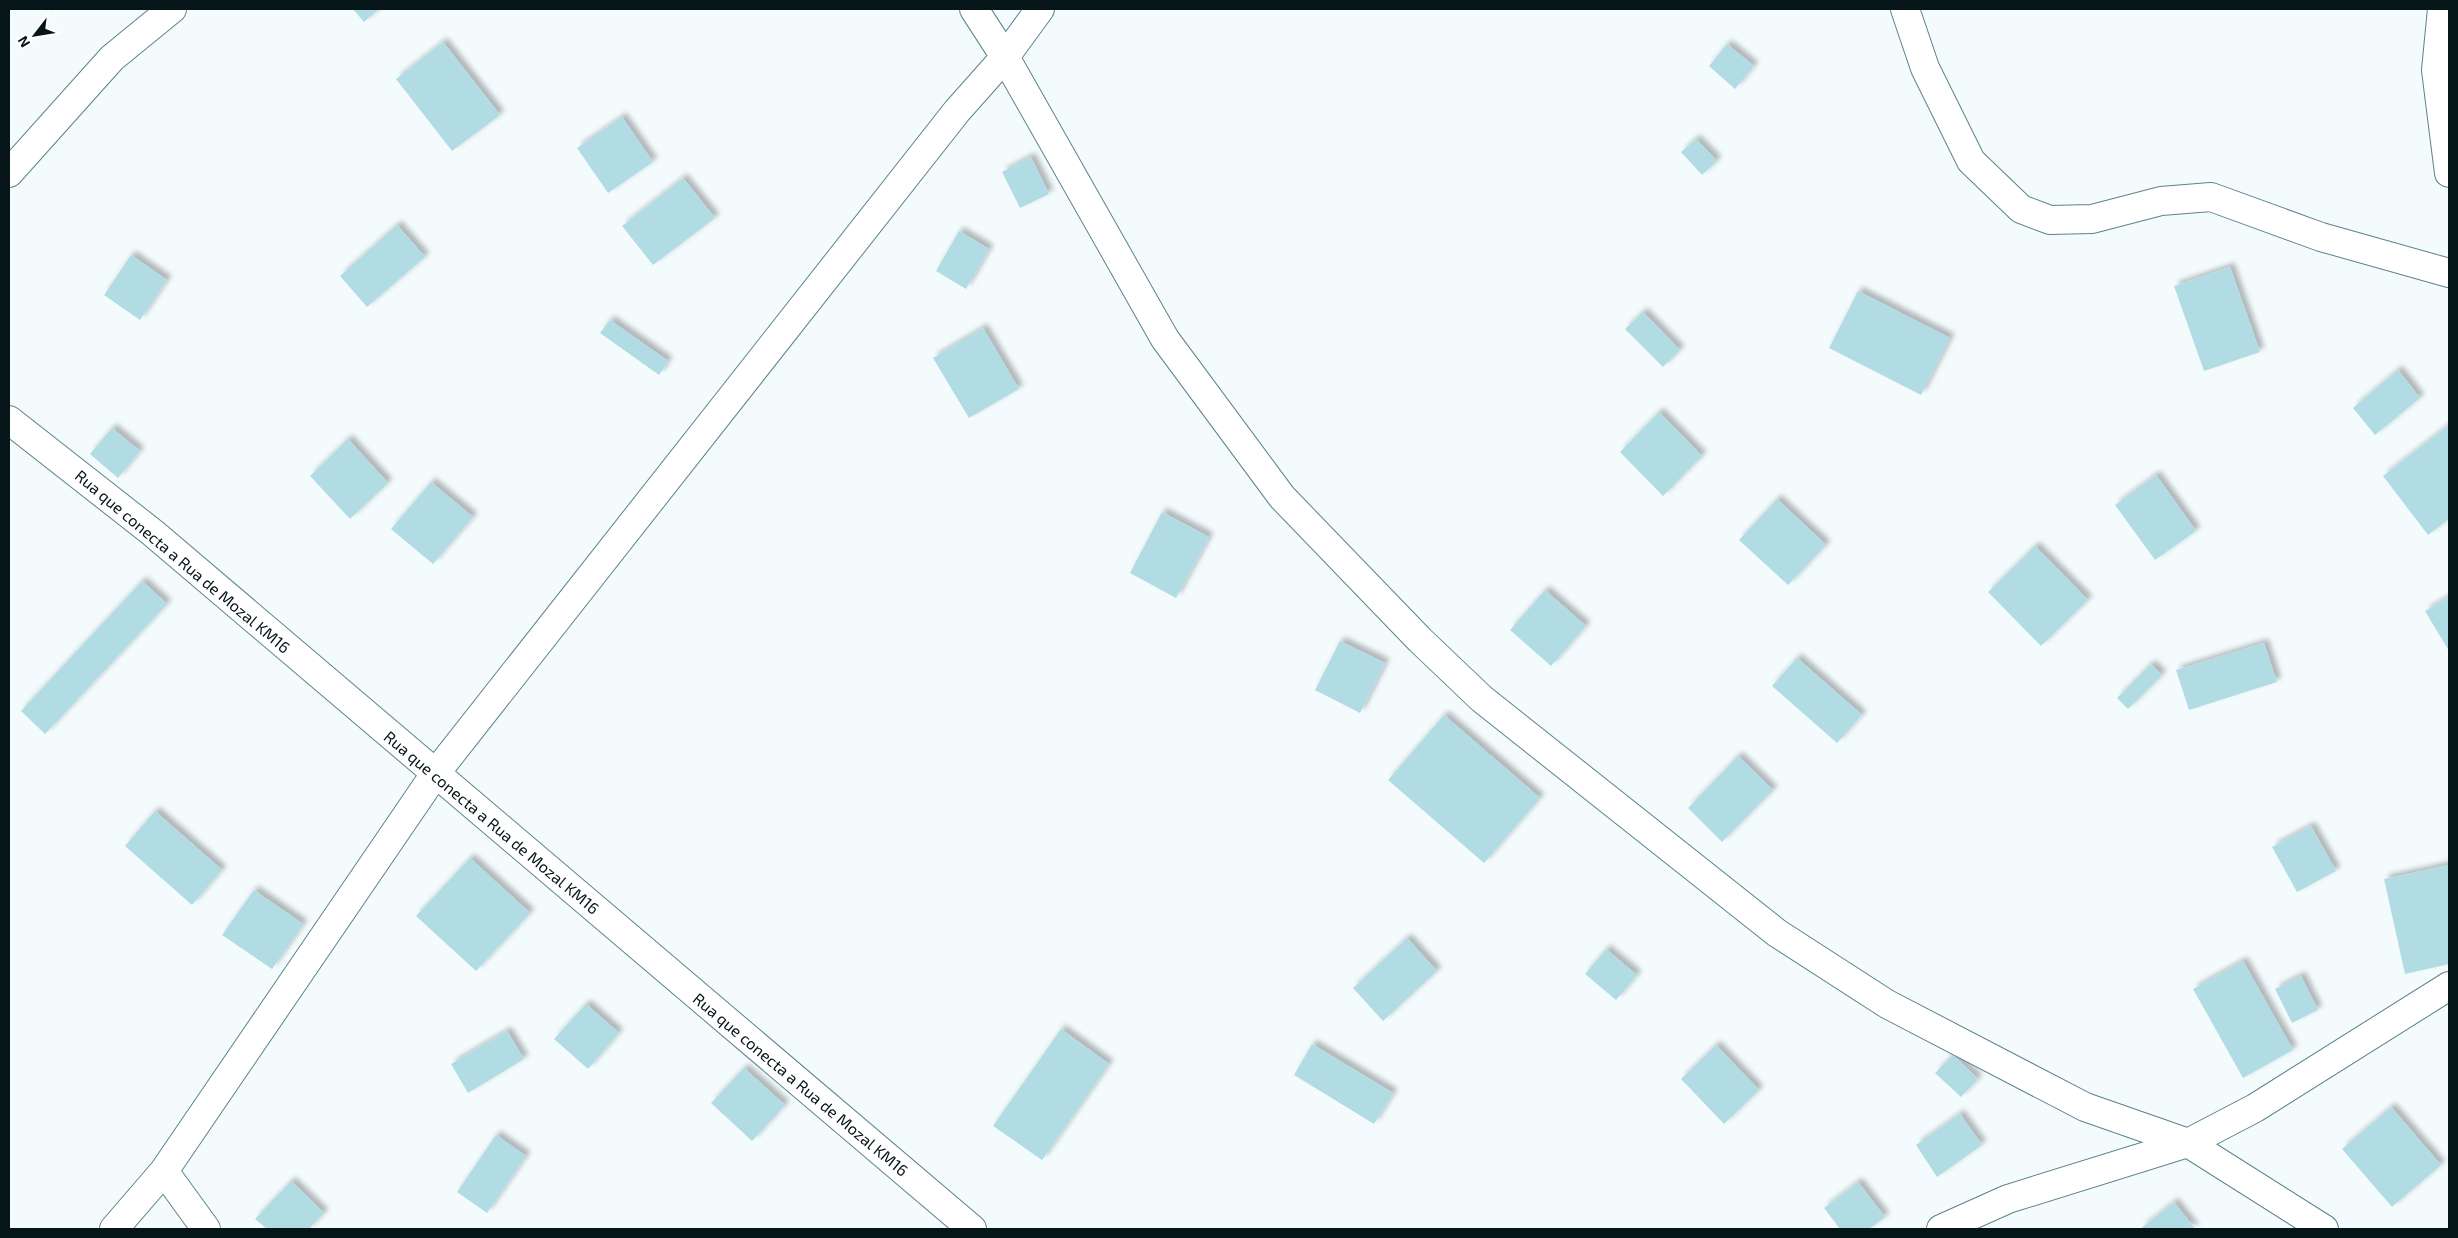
<svg xmlns="http://www.w3.org/2000/svg" width="2458" height="1238" font-family="'Exo 2',sans-serif">
<defs>
<filter id="shadow"><feDropShadow dx="4.5" dy="-4.5" stdDeviation="2.5" flood-color="#0004"/></filter>
</defs>
<rect width="100%" height="100%" fill="#f3fbfd"/>
<!-- building -->
<path fill="#b2dce4" filter="url(#shadow)" d="M353 9H379L364 22Z
M443 42 500 115 452 151 396 79Z
M1727 44 1754 66 1735 89 1709 66Z
M622 117 653 162 608 193 577 148Z
M1696 139 1717 161 1702 175 1681 152Z
M1031 157 1049 194 1020 208 1002 172Z
M683 178 715 218 653 265 622 226Z
M397 225 425 257 367 307 340 276Z
M959 231 989 249 966 289 936 271Z
M131 255 167 280 140 320 104 295Z
M2230 267 2260 352 2204 371 2174 286Z
M1858 291 1950 338 1921 395 1829 348Z
M1643 312 1680 350 1663 367 1625 329Z
M610 320 668 361 659 375 600 333Z
M983 328 1019 389 969 418 933 358Z
M2398 370 2420 398 2375 435 2353 408Z
M1659 412 1702 456 1663 496 1620 452Z
M2449 425V519L2428 535 2383 476Z
M112 428 140 451 118 478 90 454Z
M348 439 388 483 350 519 310 476Z
M2156 475 2196 531 2155 560 2115 505Z
M431 482 473 517 433 564 391 529Z
M1777 499 1826 545 1788 585 1739 540Z
M1162 512 1209 537 1176 598 1130 573Z
M2035 546 2088 600 2041 646 1988 592Z
M142 581 167 604 45 734 21 711Z
M1545 590 1586 626 1551 666 1510 630Z
M2449 597V651L2425 611Z
M1340 641 1385 663 1360 713 1315 690Z
M2264 643 2277 682 2189 710 2176 670Z
M1797 658 1862 715 1837 743 1772 686Z
M2151 664 2162 675 2128 709 2117 698Z
M1444 715 1540 798 1484 863 1388 780Z
M1738 756 1773 790 1722 842 1688 808Z
M155 811 222 870 192 905 125 846Z
M2311 826 2336 871 2297 892 2272 847Z
M470 858 530 913 476 971 416 916Z
M2449 865V964L2405 974 2384 879Z
M254 890 303 924 272 969 222 935Z
M1407 938 1437 971 1383 1021 1353 988Z
M1606 949 1637 975 1616 1000 1585 974Z
M2243 961 2293 1050 2243 1078 2193 989Z
M2301 976 2318 1010 2292 1023 2275 989Z
M586 1004 619 1033 588 1069 554 1039Z
M1061 1029 1109 1064 1042 1160 993 1126Z
M507 1031 524 1059 468 1093 451 1064Z
M1312 1044 1393 1093 1374 1124 1294 1075Z
M1716 1045 1759 1090 1724 1124 1681 1079Z
M1953 1055 1978 1079 1961 1097 1935 1073Z
M744 1068 785 1105 752 1141 711 1103Z
M2391 1107 2441 1165 2392 1207 2342 1149Z
M1960 1114 1982 1145 1937 1177 1916 1145Z
M496 1135 526 1156 487 1213 457 1192Z
M291 1181 324 1213 309 1229H267L255 1219Z
M1858 1182 1885 1217 1869 1229H1840L1824 1208Z
M2174 1202 2195 1229H2140Z"/>
<g fill="none" stroke-linecap="round" stroke-linejoin="round">
<defs>
<path id="minor" d="M974 9 1005 57 1165 339 1282 497 1420 640 1482 699 1777 933 1887 1004 2085 1107 2188 1143 2324 1229
M1905 9 1925 68 1971 161 2021 209 2050 220 2092 219 2161 201 2211 197 2321 237 2449 273
M2442 9 2436 70 2449 173
M9 173 112 58 172 9
M9 420 153 533 972 1229
M164 1171 206 1229
M114 1229 164 1171 435 774 957 111 1005 57 1040 9
M1941 1229 2008 1199 2188 1143 2255 1108 2449 986"/>
</defs>
<!-- minor casing -->
<use href="#minor" stroke="#5c838b" stroke-width="30"/>
<!-- minor -->
<use href="#minor" stroke="#fff" stroke-width="28"/>
</g>
<g text-anchor="middle" dominant-baseline="central" stroke-width="5" stroke-linejoin="round" paint-order="stroke">
<!-- street labels -->
<g font-size="16" fill="#061518" stroke="#fff">
<text transform="translate(183 561) rotate(40)">Rua que conecta a Rua de Mozal KM16</text>
<text transform="translate(492 822) rotate(40)">Rua que conecta a Rua de Mozal KM16</text>
<text transform="translate(801 1084) rotate(40)">Rua que conecta a Rua de Mozal KM16</text>
</g>
</g>
<!-- border -->
<rect width="2458" height="1238" fill="none" stroke="#061518" stroke-width="20"/>
<!-- north arrow -->
<g transform="translate(35 35) rotate(239)" stroke="#ffffff" stroke-width="4" paint-order="stroke">
<path d="M0-4L9 19L0 12L-9 19Z" fill="#061518"/>
<text y="-8" font-size="14" font-weight="bold" text-anchor="middle" fill="#061518">N</text>
</g>
</svg>
